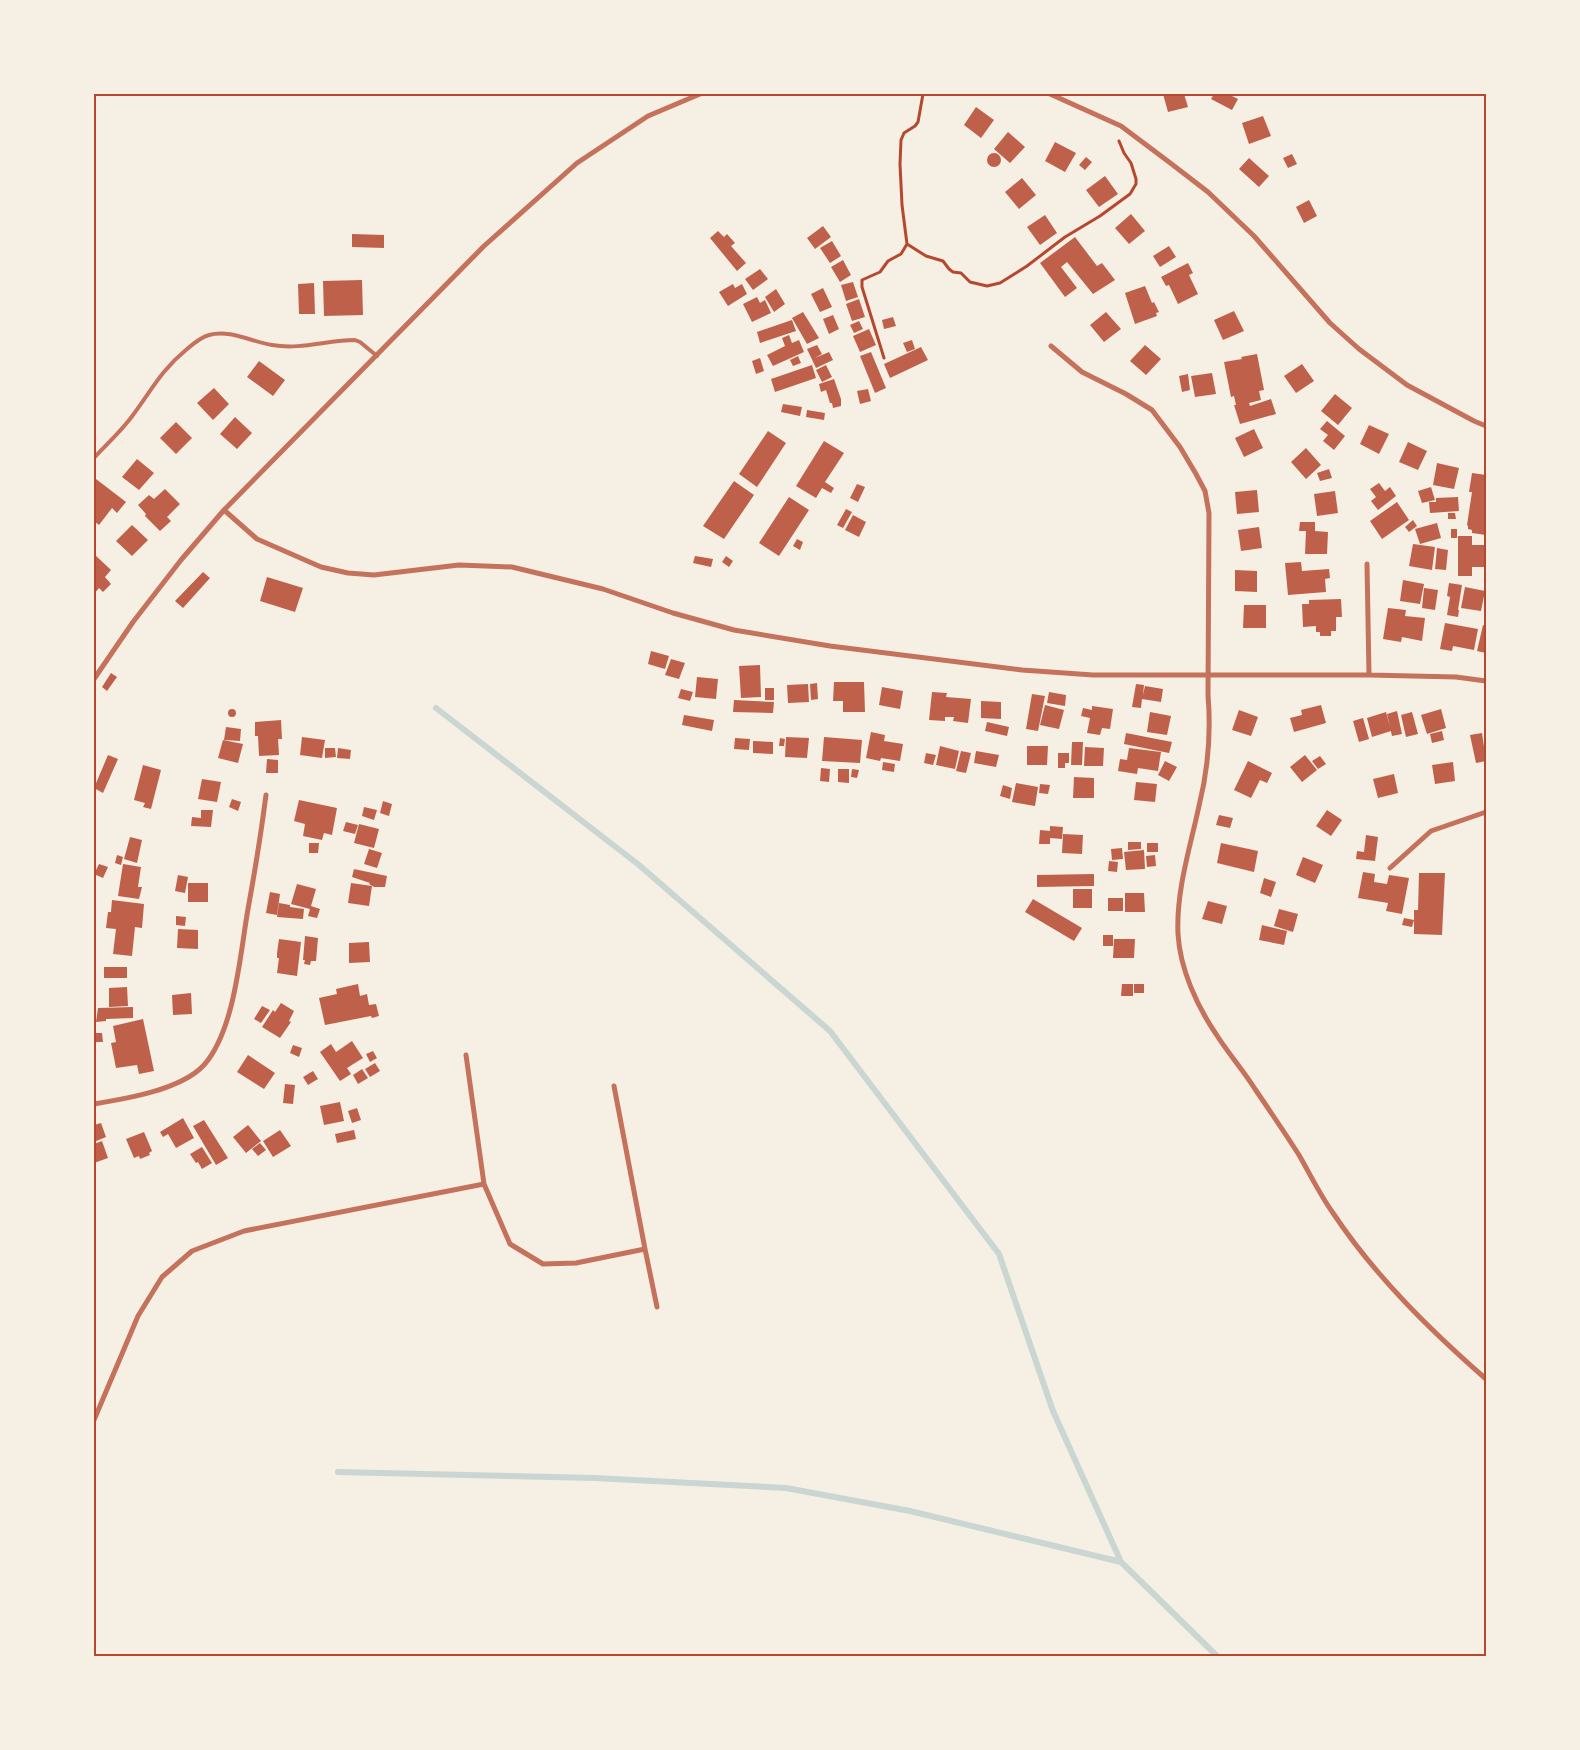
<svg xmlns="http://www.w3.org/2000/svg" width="1580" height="1750" font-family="'Alegreya Sans',sans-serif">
<rect width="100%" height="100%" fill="#f6efe4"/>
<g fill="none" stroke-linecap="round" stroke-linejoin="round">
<!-- stream -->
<path stroke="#c9d6d2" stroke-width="6" d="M436 708 639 865 830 1031 999 1254 1053 1411 1121 1562 1217 1656
M338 1472 595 1478 786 1488 910 1511 1121 1562"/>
</g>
<!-- building -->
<path fill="#bf614a" d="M1163 94H1184L1188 107 1168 112Z
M1214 94H1228L1238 99 1232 110 1211 99Z
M976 107 994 120 981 138 964 125Z
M1263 116 1271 136 1249 144 1242 123Z
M1008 132 1025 147 1010 163 994 149Z
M1055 142 1076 153 1065 172 1045 161Z
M987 160a7 7 0 1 1 14 0a7 7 0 1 1-14 0Z
M1292 154 1297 164 1288 168 1283 158Z
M1086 157 1092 162 1085 170 1079 165Z
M1249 158 1269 176 1259 187 1239 169Z
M1105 176 1118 194 1099 207 1086 190Z
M1022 178 1036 195 1019 209 1005 192Z
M1309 200 1317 216 1304 223 1296 207Z
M1131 214 1145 231 1129 244 1115 228Z
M1045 215 1057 233 1040 245 1027 227Z
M823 226 831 237 815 249 807 238Z
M718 231 724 237 727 234 735 243 731 246 746 263 737 271 710 238Z
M352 234 384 235V248L352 247Z
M1075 237 1097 266 1102 263 1115 280 1093 294 1067 262 1061 267 1077 288 1065 297 1040 263Z
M832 241 841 256 830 263 820 248Z
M1169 246 1176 257 1160 267 1153 256Z
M843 260 851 275 840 282 831 267Z
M1188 263 1193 273 1189 275 1198 294 1178 304 1169 285 1166 286 1161 277Z
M760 269 768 279 753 290 745 279Z
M362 280 363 315 324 316 323 281Z
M853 282 858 297 846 301 841 285Z
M314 283 315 314H299L298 284Z
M733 284 735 288 742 284 747 294 728 306 719 292Z
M1145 286 1152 303 1154 302 1159 312 1156 313 1157 316 1135 324 1125 293Z
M823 288 832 307 820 312 811 294Z
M776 289 785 304 774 312 765 297Z
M757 297 760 303 765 300 771 313 752 322 743 304Z
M859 299 865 317 852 321 846 304Z
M1234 311 1244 331 1223 340 1214 320Z
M803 312 819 338 807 344 792 318Z
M1106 312 1121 329 1104 342 1090 325Z
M833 315 839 329 829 334 823 319Z
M893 317 896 326 884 329 882 320Z
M792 320 796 331 760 343 757 332Z
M859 321 863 329 854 333 850 325Z
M869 329 876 345 860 352 853 336Z
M789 335 792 343 799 340 804 352 773 366 767 355 785 346 782 338Z
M912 340 915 349 907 352 903 343Z
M817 345 822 354 815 358 829 352 833 360 816 368 807 349Z
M1145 345 1161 359 1146 375 1130 361Z
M921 347 928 360 890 378 884 364Z
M871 352 886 388 875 393 860 356Z
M1257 354 1264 390 1259 391 1261 400 1249 403 1250 406 1271 399 1276 414 1240 424 1234 405H1236L1234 396 1231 397 1224 362 1242 359 1241 357Z
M798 356 801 363 793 366 790 360Z
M760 358 764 371 756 374 752 361Z
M259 361 285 380 273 396 247 377Z
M1302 364 1314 381 1296 393 1284 376Z
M812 365 816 378 775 392 771 379Z
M826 365 832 377 822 382 816 370Z
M1212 373 1216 394 1195 397 1191 376Z
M1188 374 1190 390 1182 392 1179 376Z
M834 379 841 399V406L833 408 832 403H830L826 390 821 392 819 384Z
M214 388 229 404 213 420 197 403Z
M868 389 871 401 860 404 857 391Z
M1335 394 1352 408 1338 425 1321 411Z
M783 404 802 407 800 416 781 412Z
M807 410 825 413 824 420 806 417Z
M235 417 252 433 237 449 220 434Z
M1327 421 1345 436 1334 450 1323 441 1328 435 1320 429Z
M176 422 192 438 176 454 160 438Z
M1369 425 1389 434 1379 454 1360 444Z
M1254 429 1263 448 1244 457 1235 438Z
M768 431 786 443 757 487 739 474Z
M824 441 844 453 825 482 834 488 831 493 822 488 816 498 796 486Z
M1408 442 1427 451 1418 470 1399 462Z
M1306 448 1321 465 1306 479 1291 462Z
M137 459 154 473 139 490 122 477Z
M1437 463 1459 468 1454 489 1433 485Z
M1329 469 1332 478 1320 481 1317 473Z
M1472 473 1486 475V535L1472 533V530L1468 529V526L1467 525 1472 492H1469Z
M96 479 126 502 117 513 112 508 99 525 94 521V481Z
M734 481 754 495 724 539 703 526Z
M1379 483 1385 491 1390 487 1396 496 1378 510 1371 501 1376 497 1370 489Z
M857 484 865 487 858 502 850 498Z
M1431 487 1435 500 1422 503 1418 491Z
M165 489 180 504 167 517 171 521 160 531 145 516 146 514 138 505 149 495 154 499Z
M1257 490 1259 512 1237 514 1235 492Z
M1335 491 1338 513 1317 516 1314 494Z
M789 497 809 510 779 556 759 543Z
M1458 497 1459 511 1430 513 1429 502H1436V498Z
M1397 502 1409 520 1382 539 1370 521Z
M846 509 852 512 843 528 837 525Z
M1448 513H1455L1456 519H1448Z
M853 515 866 522 859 537 845 530Z
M1413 520 1417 526 1409 532 1405 527Z
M1300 522H1315V531L1328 532 1327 554H1305L1306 531H1299Z
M1437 523 1441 538 1420 544 1415 529Z
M132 525 148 540 132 556 116 541Z
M1259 527 1262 548 1241 551 1238 530Z
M1451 529H1457V538H1451Z
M1458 536H1472V545H1486V567H1472V576H1458Z
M797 539 803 542 800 550 793 546Z
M1413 544 1435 547 1432 570 1409 566Z
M1437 548 1448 550 1446 570 1435 569Z
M94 554 111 570 105 577 111 584 103 592 99 588 94 594Z
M695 556 713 559 711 567 693 563Z
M726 556 733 561 729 567 722 562Z
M1301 562 1302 571 1329 569 1330 578 1325 579 1326 592 1288 595 1285 563Z
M1235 570 1257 571V592L1235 591Z
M203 572 210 578 183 608 175 601Z
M267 577 303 588 295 612 260 601Z
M1403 580 1424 584 1420 604 1400 601Z
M1449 583 1462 585 1458 610H1459L1458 617 1447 615 1450 597 1447 596Z
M1465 587 1485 591 1481 611 1461 608Z
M1424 588 1438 590 1435 610 1422 608Z
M1341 599 1342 617H1336V631H1331V636H1320V632H1316V626L1303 627 1302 604H1309V600Z
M1244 605H1266V628H1243Z
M1388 608 1406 610 1405 616 1425 618 1422 641 1402 637 1401 642 1383 639Z
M1445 623 1478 629 1474 650 1453 646 1452 651 1440 649Z
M1483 625 1486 626V653L1477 651Z
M651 651 669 656 665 669 648 664Z
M671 659 685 663 679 679 665 675Z
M760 665 761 697 741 698 739 666Z
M111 673 117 677 107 691 102 687Z
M697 677 718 679 716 699 695 697Z
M834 682H864L865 712H843V701H833Z
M817 683 818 699 811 700 810 684Z
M808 684 809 702 788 703 787 685Z
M1136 684 1144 685 1143 695 1145 686 1163 689 1161 702 1142 699 1141 708 1132 707Z
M882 687 903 691 900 709 879 705Z
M765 688H774V700H765Z
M681 689 693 692 690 701 678 698Z
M932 692 947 693 946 697 971 699 968 723 953 721 954 717H945V721L929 720Z
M1049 692 1066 695 1065 706 1047 703Z
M1032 694 1045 696 1038 731 1026 729Z
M734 700 774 702 773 713 733 712Z
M981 701 1001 702V719L981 718Z
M1045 705 1064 710 1059 729 1040 725Z
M1321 705 1326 723 1294 732 1290 718 1302 715 1301 710Z
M1092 706 1113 709 1110 729 1102 728 1100 735 1087 733 1090 718 1081 716 1083 708 1092 710Z
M228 713a4 4 0 1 1 8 0a4 4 0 1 1-8 0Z
M1441 709 1446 728 1427 734 1421 715Z
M1239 710 1258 717 1251 736 1232 730Z
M1397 711 1402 734 1392 736 1387 714Z
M1150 712 1171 716 1167 735 1147 732Z
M1386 712 1391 731 1372 737 1367 718Z
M1412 712 1418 734 1406 737 1401 715Z
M684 715 714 720 712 731 682 725Z
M1363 718 1369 739 1359 742 1353 721Z
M281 720 282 739H278L279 755 259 756 258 736H255V722Z
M987 722 1009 727 1007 736 985 731Z
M226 727 241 729 240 741 224 740Z
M1442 731 1444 740 1432 743 1430 734Z
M871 732 885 735 884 741 903 744 900 761 881 758 880 761 866 758Z
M1126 733 1172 742 1169 753 1124 744Z
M1482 733 1486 761 1476 763 1470 735Z
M302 737 325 740 322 758 300 755Z
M786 737 809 738 807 758 785 757Z
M824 737 862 740 860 763 822 761Z
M735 738 750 739 749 750 734 749Z
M780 738 785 739 784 746H779Z
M223 740 243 744 238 763 218 758Z
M753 741 773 742V754L753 753Z
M1072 742H1083L1082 765H1071Z
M940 746 959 751 955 769 936 765Z
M1027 746H1048L1047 765H1027Z
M1085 747 1104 748 1103 766H1084Z
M325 748H335L336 757 325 758Z
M338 748 351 750 350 759 337 758Z
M1129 748 1161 752 1158 771 1138 768 1137 774 1118 771 1120 759 1127 760Z
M961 751 971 753 966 773 956 771Z
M976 751 999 755 996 767 974 763Z
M926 753 936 755 933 765 924 763Z
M1058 753H1069V763H1065V768H1058Z
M108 755 118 759 103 793 94 788Z
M1305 755 1317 770 1302 782 1290 767Z
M1320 756 1326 764 1318 769 1312 761Z
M267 759 278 760V773H266Z
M1165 761 1177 767 1169 781 1158 775Z
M1248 761 1272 773 1267 783 1260 780 1251 798 1234 790Z
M883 762 895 764 894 772 882 770Z
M1453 762 1455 781 1435 784 1432 765Z
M143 765 161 770 151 809 143 807 145 803 134 800Z
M821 768 830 769 829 782 820 781Z
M838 769H849V783L838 782Z
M852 769 859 770 857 778 851 777Z
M1394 774 1398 793 1378 798 1373 779Z
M1074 777 1094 778V798H1073Z
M202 779 221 782 217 802 198 799Z
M1136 782 1157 784 1155 802 1134 800Z
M1016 783 1038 787 1035 806 1012 802Z
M1040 784 1050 785 1048 794 1039 793Z
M1003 785 1012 788 1010 799 1000 796Z
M232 799 241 802 238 811 229 807Z
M299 800 337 808 332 835 324 833 322 840 303 836 305 824 294 821Z
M383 801 392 804 389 816 380 813Z
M364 807 377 810 374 820 362 816Z
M201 810H213L211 827 191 826 192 817 201 818Z
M1327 810 1342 820 1331 836 1316 826Z
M1219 815 1233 818 1230 828 1216 825Z
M346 822 358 825 355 834 343 831Z
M359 824 379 829 374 848 354 843Z
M1050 826 1063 827 1062 839 1050 838V844H1039L1040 830 1050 831Z
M1063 834 1083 835 1082 854 1062 853Z
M1366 835 1378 837 1375 861 1356 859 1357 851 1364 852Z
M130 837 142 840 137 863 124 859Z
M1128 842H1141V849L1128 850Z
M309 843H319L318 853H309Z
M1147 843H1158V852H1147Z
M1221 843 1258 851 1254 872 1217 863Z
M1122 848 1123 859 1112 860 1111 849Z
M369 849 382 853 377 868 364 864Z
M1144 850 1145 869 1126 870 1124 852Z
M117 855 123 857 121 865 115 863Z
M1155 855 1156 866 1147 867 1146 856Z
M1303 857 1323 865 1315 883 1296 875Z
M1109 861 1118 862 1117 872 1108 871Z
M99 864 108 867 103 878 94 874Z
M123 864 141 867 138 887H142L139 899 118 896Z
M354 869 387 876 385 887H374L369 884 370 883 352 877Z
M1363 872 1375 874 1374 882 1387 884 1389 875 1409 878 1402 914 1386 911 1388 903 1358 898Z
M1419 873H1445L1442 935 1414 934V910H1418Z
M1094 874V886L1037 887V875Z
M178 875 188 877 185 893 175 891Z
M1264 878 1276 882 1271 897 1260 893Z
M188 883H208V902H188Z
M351 883 372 886 369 906 348 903Z
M297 884 316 889 311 906 320 909 317 918 308 916 310 909 291 904Z
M1073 889H1092V908H1073Z
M270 892 280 894 277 915 266 913Z
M1125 893H1144L1145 912H1125Z
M1108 898H1123V911H1108Z
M1033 899 1082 928 1074 941 1025 912Z
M112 900 144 904 142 928 135 927 132 956 113 954 116 929 106 928 108 912H111Z
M1208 901 1227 906 1222 924 1202 919Z
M279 903 290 905V907L304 909 303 919 277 917Z
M1279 909 1298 914 1293 932 1274 926Z
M176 916 186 917 185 926 176 925Z
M1404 918 1414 920 1412 927 1402 925Z
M1262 925 1287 931 1284 945 1259 940Z
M178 929 198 930V949L177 948Z
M1103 935H1113V946H1103Z
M305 936 318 938 316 961H311L310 965 304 964 305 960H303Z
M279 939 301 942 297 976 277 973 279 958H277V953Z
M1114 939H1135L1134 958H1113Z
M369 942 370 962 349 963V943Z
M104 967H127V978H104Z
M358 984 360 996 367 994 369 1005 376 1004 379 1016 372 1018 371 1016 325 1025 319 998 337 994 336 989Z
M1122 984H1133V996H1121Z
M1134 984H1144V993H1134Z
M127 987 128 1006 109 1007V988Z
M191 993 192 1014 173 1015 172 995Z
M281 1003 294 1011 289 1021 291 1022 280 1038 262 1027 273 1010 275 1012Z
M262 1006 270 1010 261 1023 254 1019Z
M133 1007V1018L106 1019V1021L96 1022 98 1008Z
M143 1019 154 1071 139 1074 137 1065 116 1068 111 1043 116 1042 113 1026Z
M96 1033H102L103 1042H95L96 1045H94V1035H96Z
M352 1041 363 1058 347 1068 351 1074 340 1081 320 1052 331 1044 336 1052Z
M293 1045 302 1048 299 1057 290 1053Z
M373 1051 377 1058 370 1062 366 1054Z
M248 1055 275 1073 264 1089 237 1072Z
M375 1063 380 1071 370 1077 365 1069Z
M362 1069 368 1078 358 1084 353 1075Z
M313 1071 318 1079 308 1085 303 1077Z
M285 1084 295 1085 293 1104 283 1103Z
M340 1102 344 1121 324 1125 320 1106Z
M357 1108 361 1120 352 1123 348 1111Z
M183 1118 194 1138 176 1148 168 1134 163 1137 160 1132Z
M204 1120 228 1158 216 1165 193 1126Z
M101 1123 106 1137 94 1142V1125Z
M248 1125 261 1141 246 1153 233 1137Z
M280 1130 291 1146 273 1157 263 1141Z
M354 1130 356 1139 337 1143 335 1134Z
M144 1132 152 1151 149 1153 150 1155 140 1159 139 1156 134 1158 126 1139Z
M102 1141 108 1158 94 1163V1144Z
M260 1143 266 1150 258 1156 252 1149Z
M202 1147 212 1163 202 1169 198 1162 196 1163 190 1154Z"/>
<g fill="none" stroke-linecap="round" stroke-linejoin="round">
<!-- path -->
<path stroke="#b5482f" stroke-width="3" d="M907 244 926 256 943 261 949 269 953 272 961 273 970 282 987 286 1000 283 1027 266 1065 237 1100 216 1130 194 1136 184V179L1131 163 1124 153 1119 141
M884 358 862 287V280L880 272 888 261 901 254 907 244 902 205 900 164 901 140 904 133 915 126 918 122 923 94"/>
<!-- service -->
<path stroke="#c5725c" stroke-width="4" d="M94 458C106 445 119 433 130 419 150 393 160 371 187 349 194 343 201 337 209 335 230 329 252 342 272 345 301 350 327 340 355 340L360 342 377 356"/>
<!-- minor -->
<path stroke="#c5725c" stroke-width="5" d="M1050 94 1121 126 1169 162 1208 192 1254 236 1330 323 1359 349 1407 385 1474 421 1486 426
M1051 346 1082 372 1126 394 1152 410 1180 447 1196 474 1205 491 1209 513 1208 695C1211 731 1208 770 1199 806 1190 848 1176 891 1178 934 1180 969 1197 1006 1216 1034 1228 1053 1243 1070 1255 1089 1270 1111 1285 1133 1299 1155 1310 1174 1320 1195 1333 1213 1375 1276 1430 1330 1486 1379
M224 510 257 539 321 567 348 573 374 575 459 565 512 567 603 589 673 613 734 630 830 646 1022 670 1093 675H1369L1456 677 1486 681
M1367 564 1369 675
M94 679 133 622 181 560 224 510 484 246 577 163 648 116 700 94
M1390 868 1431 831 1486 812
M466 1055 484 1184 510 1244 543 1264 576 1263 645 1249
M614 1086 645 1249 657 1307
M94 1104C125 1099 181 1090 204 1065 235 1030 240 954 248 909 255 871 261 834 266 795
M94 1420 138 1316 162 1277 192 1251 244 1231 484 1184"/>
</g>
<!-- border -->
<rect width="1580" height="1750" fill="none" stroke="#f6efe4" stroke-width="190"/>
<rect x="95" y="95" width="1390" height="1560" fill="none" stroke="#b5482f" stroke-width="2"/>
</svg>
